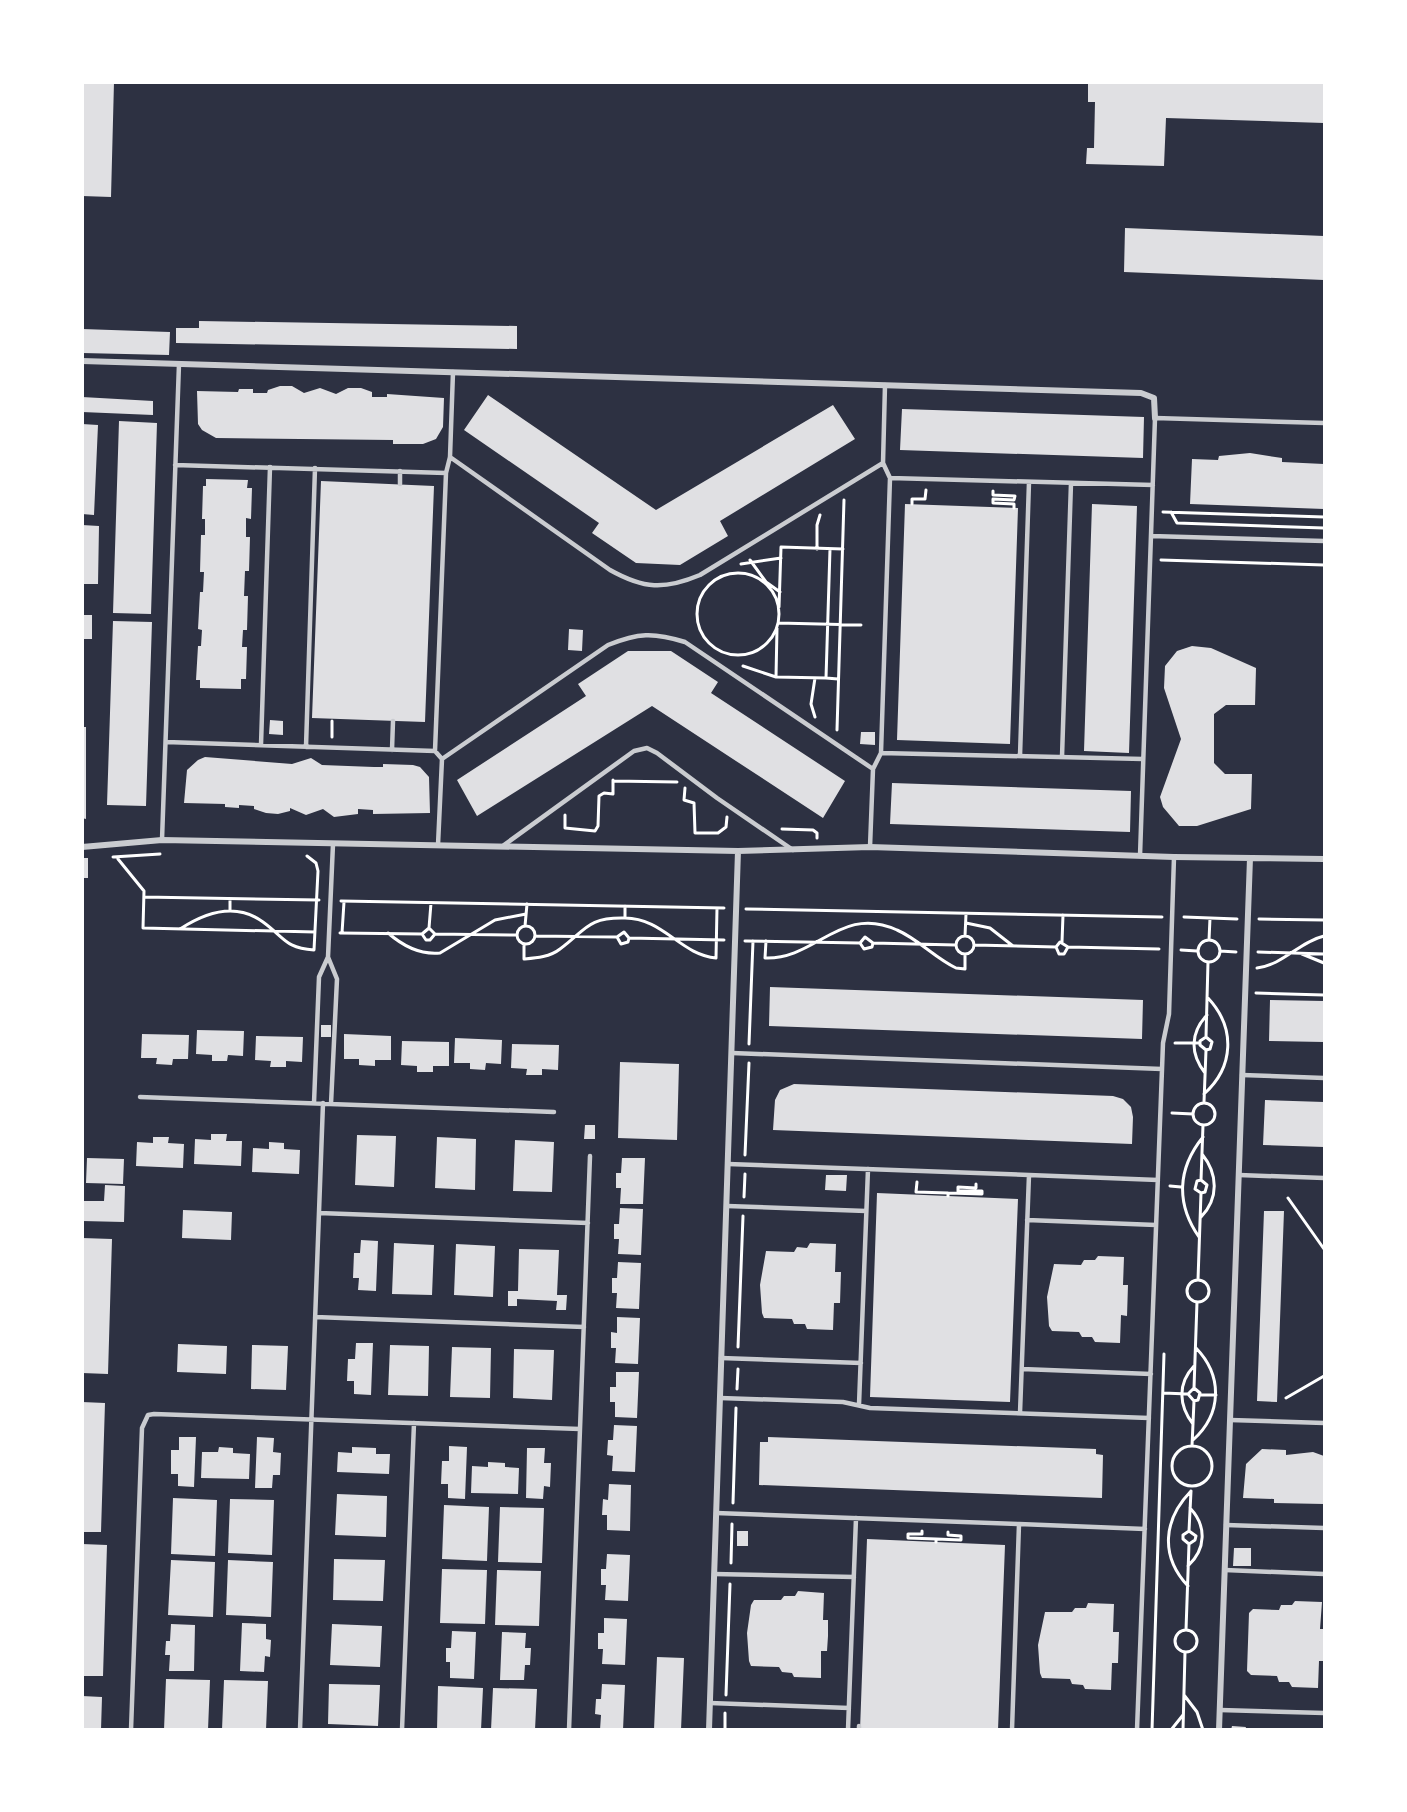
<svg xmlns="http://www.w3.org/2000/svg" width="1407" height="1812" font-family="'Sofia Sans Condensed',sans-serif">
<rect width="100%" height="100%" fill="#2d3142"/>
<!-- building -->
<path fill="#e0e0e3" d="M84 82H114L111 197 82 196Z
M1088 82H1324V123L1166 118 1164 166 1086 164 1087 148H1094L1095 102H1088Z
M1125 228 1324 236V280L1124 272Z
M199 321 517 326V349L176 343V328H199Z
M82 329 170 332 169 355 82 353Z
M280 386H292L304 393 320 388 336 394 348 388H361L372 392V397H387V394L444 398 443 427 436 439 423 444H393V440L216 438 202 430 198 424 197 391 238 392 239 389H253V393H267L268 390Z
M488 395 656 510 833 405 855 439 720 521 728 536 680 565 636 563 592 533 599 523 464 430Z
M82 397 153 401V415L82 412Z
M902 409 1144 417 1143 458 900 450Z
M119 421 157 423 151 614 113 613Z
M82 424 98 425 94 515 82 514Z
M1250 453 1282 458V462L1324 464V509L1190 504 1192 459 1218 460 1219 456Z
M206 479 248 480 247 488H252L251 519 246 518V537H250L249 571H245L244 596H248L247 630H243L242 647H247L246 679H241V689L200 688V680H196L198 646H201L202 630 198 629 200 592H203L204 572H200L201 535H205V519H202L203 486H206Z
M321 481 434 486 425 722 312 718Z
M905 504 1018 508 1010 744 897 740Z
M1092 504 1137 506 1129 753 1084 751Z
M82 525 99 526 98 584H82Z
M82 615H92V639H82Z
M113 621 152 622 146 806 107 805Z
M569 629 583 630 582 651 568 650Z
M1192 646 1211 648 1256 668 1255 705H1226L1214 714V763L1225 774H1252L1251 809 1197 826H1179L1163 807 1160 797 1181 739 1164 688 1165 666 1177 651Z
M628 651H671L718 682 711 693 845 781 823 818 652 706 477 816 457 780 586 696 578 684Z
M270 720 283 721V735L269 734Z
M82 727H86V819L82 818Z
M861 732H875V745L860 744Z
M205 757 292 764 311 758 322 765 374 767H383V764L413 765 420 767 429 777 430 813 373 814V810L358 809V814L334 817 323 809 306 815 290 808V811L278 814 266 813 254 809V806L239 805V808L225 807V804L184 803 187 770 198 760Z
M892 783 1131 791 1130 832 890 824Z
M82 858H88V878H82Z
M770 987 1143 1000 1142 1039 769 1026Z
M1270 1000 1324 1001V1042L1269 1041Z
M321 1025H331V1037H321Z
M197 1030 244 1031 243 1056 228 1055 227 1061H212V1055L196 1054Z
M142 1034 189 1035 188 1059H173L172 1065 156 1064 157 1058H141Z
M344 1034 391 1036V1060H375V1066L359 1065V1059H344Z
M256 1036 303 1037 302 1062 286 1061V1067H270L271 1061 255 1060Z
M455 1038 502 1040 501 1064 486 1063 485 1070 470 1069V1063H454Z
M402 1041 449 1042V1066H433V1072H417V1066L401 1065Z
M512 1044 559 1045 558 1070 542 1069V1075H526L527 1069 511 1068Z
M620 1062 679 1064 677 1140 618 1138Z
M794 1084 1113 1096 1123 1099 1131 1107 1133 1117 1132 1144 773 1130 775 1100 780 1090Z
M1265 1100 1324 1102V1147L1263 1145Z
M585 1125H595V1139H584Z
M211 1134H227L226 1141H242L241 1166 194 1164 195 1139 211 1140Z
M357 1135 396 1136 394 1187 355 1185Z
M153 1137H169L168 1143 184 1144 183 1168 136 1166 137 1142 153 1143Z
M437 1137 476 1139 475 1190 435 1188Z
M515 1140 554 1142 552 1192 513 1191Z
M269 1142 284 1143V1149L300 1150 299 1174 252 1172 253 1148 269 1149Z
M87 1158 124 1159 123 1184 86 1183Z
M622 1158H645L643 1204H620L621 1188H616V1173H621Z
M826 1175H847L846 1191 825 1190Z
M105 1185 125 1186 124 1222 82 1221V1201H104Z
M877 1193 1018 1199 1010 1402 870 1397Z
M620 1208 643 1209 641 1255 618 1254 619 1239H614V1224H619Z
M183 1210 232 1212 231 1240 182 1238Z
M1264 1211H1284L1277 1402 1257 1401Z
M82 1238 112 1239 108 1374 82 1373Z
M361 1240 378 1241 376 1291 358 1290 359 1278H353L354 1253H360Z
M394 1243 434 1245 432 1295 392 1294Z
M810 1243 836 1244 835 1272H841L840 1303H834L833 1330 807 1329 805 1324H794L792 1319 764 1318 762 1313 760 1285 766 1251 794 1252 797 1247 807 1248Z
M456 1244 495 1246 493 1297 454 1295Z
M519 1249 559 1250 557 1295H567L566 1310H556L557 1301 517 1299V1306H508V1291H518Z
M1098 1256 1124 1257 1123 1285H1128L1127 1316 1121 1315 1120 1343 1095 1342 1092 1337H1082L1079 1332 1052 1331 1049 1326 1047 1297 1054 1264 1081 1265 1084 1260H1095Z
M618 1262 641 1263 639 1309 616 1308 617 1293H612V1278H617Z
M617 1317 640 1318 638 1364 615 1363 616 1348H611V1332L617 1333Z
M356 1343H373L371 1395 354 1394V1381H347L348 1359H355Z
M178 1344 227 1346 226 1374 177 1372Z
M252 1345 288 1346 286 1390 251 1389Z
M390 1345 429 1346 428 1396 388 1395Z
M452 1347 491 1348 490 1398 450 1397Z
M514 1349 554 1350 552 1400 513 1398Z
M616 1372H639L637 1418 615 1417V1402H610V1387H616Z
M82 1402 105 1403 101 1532H82Z
M614 1425 637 1426 635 1472 612 1471 613 1456 607 1455 608 1440H613Z
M179 1437H196L194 1487 178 1486V1474H171V1450H179Z
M257 1437 274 1438 273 1452 281 1453 280 1475H273L272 1488H255Z
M768 1437 1096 1449V1454L1103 1455 1102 1498 759 1485 760 1442H768Z
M449 1446 467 1447 465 1499 448 1498V1484H441L442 1461H449Z
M219 1447 233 1448V1453L250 1454 249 1479 201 1478 202 1452H218Z
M352 1447 376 1448V1454H390L389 1474 337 1472 338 1452 352 1453Z
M527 1448H545L544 1463H551L550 1487 544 1486 543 1499 526 1498Z
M1262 1449 1286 1450V1455L1313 1452 1324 1456V1504L1274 1503V1499L1243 1498 1246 1464Z
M488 1462 505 1463V1467L519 1468 518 1494 471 1493 472 1466 488 1467Z
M609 1484 631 1485 630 1531 607 1530V1515H602L603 1499 608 1500Z
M337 1494 387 1496 386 1537 335 1535Z
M173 1498 217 1500 215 1556 171 1554Z
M230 1499 274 1500 272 1555 228 1553Z
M444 1505 489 1507 487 1561 442 1559Z
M500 1507 544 1508 542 1563 498 1562Z
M737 1531H748V1546H737Z
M867 1539 1005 1545 998 1730H860Z
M82 1544 107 1545 103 1676H82Z
M1234 1548H1251V1566H1233Z
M607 1554 630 1555 628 1601 605 1600 606 1585H601V1569H606Z
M334 1559 385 1560 383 1601 333 1600Z
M171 1560 215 1562 213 1617 168 1615Z
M228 1560 273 1562 271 1617 226 1615Z
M442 1569 487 1570 485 1624 440 1623Z
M497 1570 541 1571 539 1626 495 1625Z
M798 1591 824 1593 823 1620H828V1636L827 1651H821V1678L794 1677 792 1673 782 1672 779 1667 751 1666 749 1661 747 1633 751 1605 754 1600H781L784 1596H795Z
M1295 1601 1322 1602 1320 1629H1324V1661H1319L1318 1688 1292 1687 1289 1682H1279L1277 1676 1251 1675 1247 1671 1249 1613 1253 1609 1279 1610 1281 1605H1292Z
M1088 1603 1114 1604 1113 1632H1119L1118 1663H1112L1111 1690 1085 1689 1083 1685 1072 1684 1070 1679 1042 1678 1040 1673 1038 1645 1045 1612H1072L1075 1608H1086Z
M604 1618 627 1619 625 1665 602 1664 603 1649H598V1633H604Z
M242 1623 266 1624V1639L271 1640 270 1657 265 1656 264 1672 240 1671Z
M171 1624 195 1625 194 1671H169L170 1655H165L166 1641H170Z
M332 1624 382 1626 380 1667 330 1665Z
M452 1631 476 1632 474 1679 450 1678V1662H446V1648H451Z
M502 1632 526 1633 525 1648H531L530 1665H525L524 1680H500Z
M657 1657 684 1658 681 1730H654Z
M166 1679 210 1680 208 1730H164Z
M224 1680 268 1681 266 1730H222Z
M329 1684 380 1685 378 1726 328 1724Z
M602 1684 625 1685 623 1730H600L601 1715 595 1714 596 1699H601Z
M438 1686 483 1688 481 1730H437Z
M493 1688 537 1689 535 1730H491Z
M82 1696 102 1697 101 1730 82 1729Z
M1232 1726 1246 1727 1245 1730H1231Z"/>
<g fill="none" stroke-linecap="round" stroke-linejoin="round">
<!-- path -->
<path stroke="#fff" stroke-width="3" d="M993 491V495L1015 496 1014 500 993 499V503L1014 504V508
M912 504V499H925L926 490
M1163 512 1324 517
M1171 512 1177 523 1324 528
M817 549V525L820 515
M750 560 766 582 780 592
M1161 560 1324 565
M741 564 781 558
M697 614a41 41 0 1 1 82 0a41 41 0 1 1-82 0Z
M779 607 781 547 843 549
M778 623 861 625
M777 628 776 677 826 678 830 549
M743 666 776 677
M826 678 838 679
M815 717 811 704 815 678
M837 730 844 500
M332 737V721
M613 781 677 782
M685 788 684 800 694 803 695 833H718L726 827 727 817
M565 815V828L595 831 598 826 599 796 604 793 613 794V780
M782 829 813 830 817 833V838
M113 857 160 854
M118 859 144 891 143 928 315 932
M144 897 319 900
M341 901 724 908
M746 909 1162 917
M230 911V899
M1184 917 1237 919
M625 918V906
M1259 919 1324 920
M966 923 990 928 1013 946
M517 935a9 9 0 1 1 18 0a9 9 0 1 1-18 0Z
M525 926 527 904
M429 928 431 903
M180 929C206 912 236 902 263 922 285 938 285 948 314 950L318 871 316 863 307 856
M340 933 422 934 429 928 435 934 430 940H426L422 934
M342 933 344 902
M388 933C403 946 420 955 440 953L495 920 526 914
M435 934 517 935
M956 945a9 9 0 1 1 18 0a9 9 0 1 1-18 0Z
M535 936 617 937 624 932 629 938 628 942 621 944 617 937
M965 936 966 914
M629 938 724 940
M1198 951a11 11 0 1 1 22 0a11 11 0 1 1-22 0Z
M1209 940 1210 918
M745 941 860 943 865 937 873 943 872 947 864 949 860 943
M766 941 765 958C816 960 841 904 897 930 918 939 935 958 956 968L965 969V954
M1062 942 1063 915
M873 943 956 945
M524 945V959C536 958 550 957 560 949 586 930 587 917 625 918 663 918 681 955 716 958L717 908
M974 945 1056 947 1060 942 1068 947 1064 954H1059L1056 947
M1068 947 1159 949
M1181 950 1197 951
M1220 951 1236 952
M1258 952 1324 954
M1302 954 1324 963
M1257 968C1283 965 1299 942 1324 936
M1256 993 1324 995
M1206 1037 1212 1042 1210 1049 1206 1050 1200 1045V1041L1206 1037 1208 962
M1175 1043H1200
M749 1044 753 941
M1205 1073C1190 1054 1190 1033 1207 1015
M1204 1094C1234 1067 1236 1028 1208 998
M1204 1102 1206 1050
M1193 1114a11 11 0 1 1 22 0a11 11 0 1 1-22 0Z
M1172 1113 1193 1114
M745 1155 749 1063
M1201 1180 1197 1181 1195 1189 1201 1193 1205 1192 1207 1185 1201 1180 1203 1125
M917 1182 916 1192 948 1193V1196
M1170 1186 1181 1187
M948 1193 982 1194V1191H958V1187L976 1188V1184
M744 1197 745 1174
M1288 1198 1324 1249
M1201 1217C1219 1198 1218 1174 1202 1154
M1199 1237C1176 1204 1177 1169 1203 1137
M1198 1280 1201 1193
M1187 1291a11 11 0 1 1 22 0a11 11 0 1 1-22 0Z
M738 1347 743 1216
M1194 1388 1188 1394 1194 1401 1198 1400 1200 1393 1194 1388 1197 1302
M737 1389 738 1369
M1163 1393 1188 1394
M1200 1395H1216
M1286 1398 1324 1376
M1193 1424C1179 1406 1177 1384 1194 1366
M1193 1440C1222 1414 1223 1376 1196 1348
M1192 1446 1194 1401
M1172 1466a20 20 0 1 1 40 0a20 20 0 1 1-40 0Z
M733 1503 736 1408
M922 1531V1534H908V1538L936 1539
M1189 1531 1196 1536 1195 1540 1189 1544 1183 1539V1535L1189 1531 1191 1491
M936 1542V1539L961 1540V1536L948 1535V1532
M731 1563 732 1524
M1188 1566C1206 1549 1207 1526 1190 1508
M1188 1586C1160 1556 1163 1520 1191 1491
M1186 1630 1189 1544
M1175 1641a11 11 0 1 1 22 0a11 11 0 1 1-22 0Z
M726 1695 730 1584
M1184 1695 1197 1712 1203 1730
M725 1730V1713
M1152 1730 1164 1354
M1171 1730 1183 1715
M1183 1730 1185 1652"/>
<!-- service -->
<path stroke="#caccd0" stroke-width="4.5" d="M450 457 610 570C644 589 664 590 700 575L883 463
M175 465 446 473
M890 478 1153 485
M400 484V471
M1151 536 1324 541
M166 742 435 751
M261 745 270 467
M306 747 315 468
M392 750 393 721
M881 753 1143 759
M1020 756 1029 482
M1062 757 1071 483
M442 759 608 645C638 633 653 632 685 642L873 769
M162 840 179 364
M438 845 442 759 435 751 446 473 450 457 453 372
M504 845 634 751 647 748 657 753 717 798 793 850
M870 847 873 769 881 753 890 478 883 463 885 385
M1140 856 1155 418 1324 423
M732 1053 1162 1069
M1242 1075 1324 1078
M140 1097 554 1112
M314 1103 319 977 328 957
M331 1104 337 979 328 957 333 844
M728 1164 1029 1175 1020 1413
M1029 1175 1158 1180
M1239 1175 1324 1178
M727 1206 866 1211
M319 1213 588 1223
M1027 1220 1156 1225
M315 1317 584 1327
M721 1358 861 1363
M1022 1369 1151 1374
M720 1398 843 1402 870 1408 1149 1418
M859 1405 868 1169
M1230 1420 1324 1423
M580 1429 590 1156
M716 1513 1019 1524 1012 1730
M1019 1524 1145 1529
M1226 1525 1324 1528
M1225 1570 1324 1574
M714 1574 854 1577
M710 1703 849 1708
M1220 1710 1324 1713
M131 1730 142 1428 148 1415 154 1414 580 1429 569 1730
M300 1730 323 1103
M402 1730 414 1423
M848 1730 856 1518
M859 1730V1726
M1137 1730 1163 1043 1169 1014 1174 857"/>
<!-- minor -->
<path stroke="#caccd0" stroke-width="6" d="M82 361 1141 393 1154 398 1155 418
M82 847 162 840 738 851 870 847 1174 857 1324 859
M709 1730 738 851
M1219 1730 1250 858"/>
</g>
<!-- border -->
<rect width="1407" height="1812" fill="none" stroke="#ffffff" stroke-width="168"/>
</svg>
